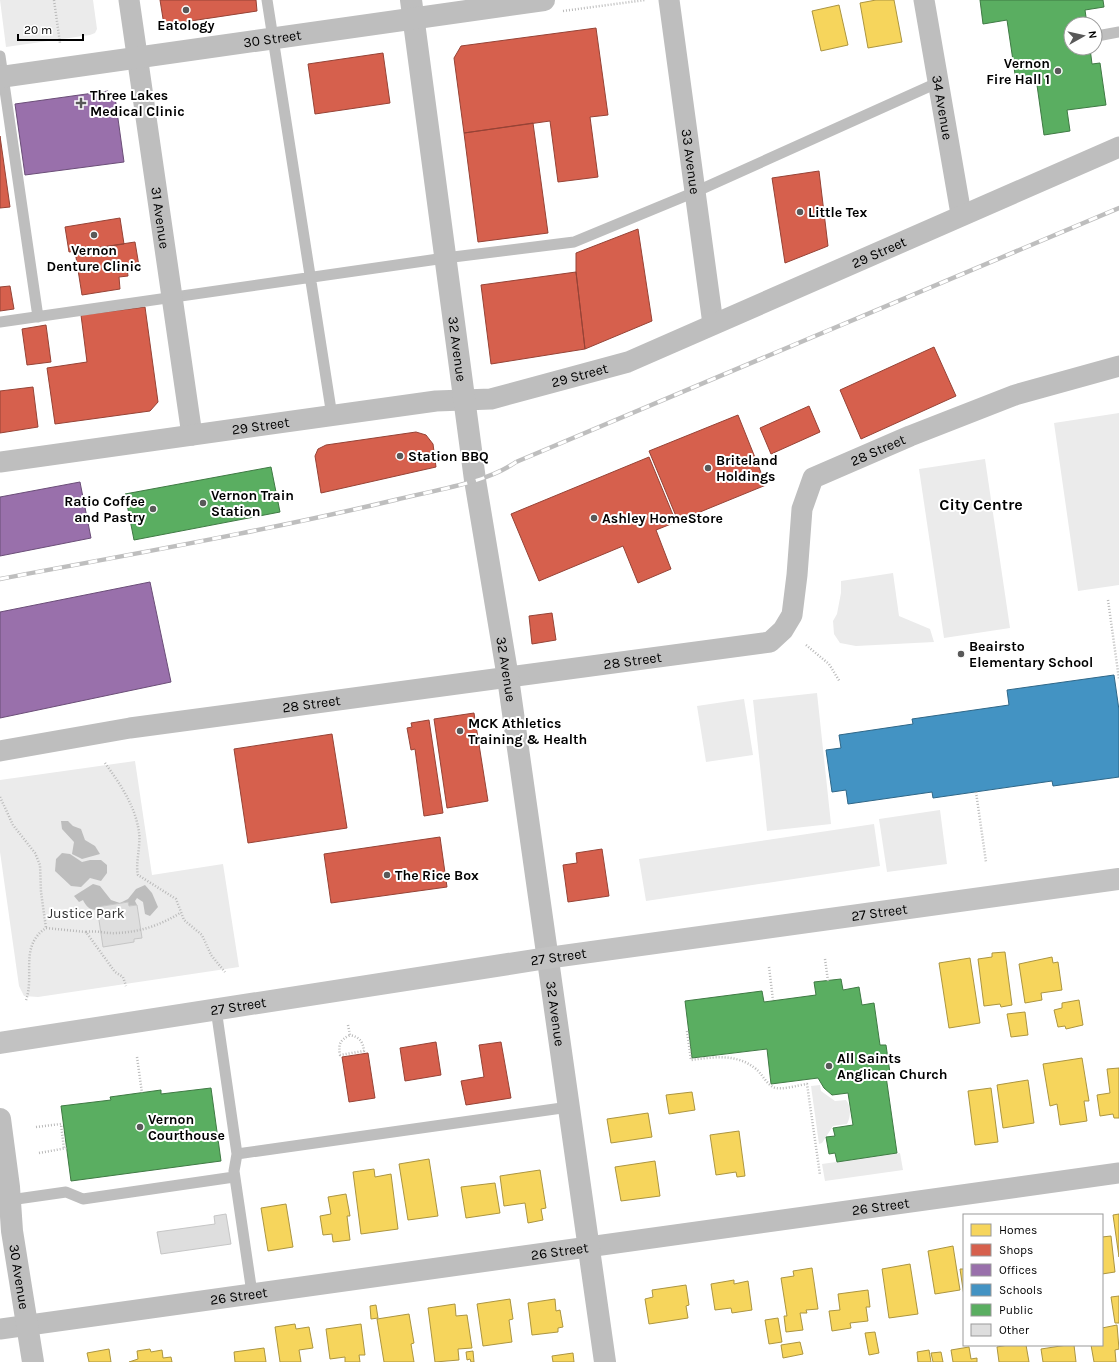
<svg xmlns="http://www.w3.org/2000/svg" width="1119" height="1362" font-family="Karla,sans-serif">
<rect width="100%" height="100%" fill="#fff"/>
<!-- green -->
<path fill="#ebebeb" d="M0 0H93L97 29 95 33 90 35 6 47Z
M1119 413V585L1078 591 1054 423Z
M985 459 1010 628 944 638 919 469Z
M893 573 899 616 930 629 934 642 856 646 840 643 834 634 833 621 837 614 841 593V581Z
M817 693 831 824 767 831 753 700Z
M744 699 753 755 706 762 697 706Z
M135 761 152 875 223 864 239 967 38 997 24 996 19 986 0 852V780Z
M940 810 947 864 887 872 879 819Z
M874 824 880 866 646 901 639 859Z
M820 1085 821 1091 835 1101 846 1100C851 1106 851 1117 847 1124L833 1126 822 1143 819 1144 811 1086Z
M900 1153 903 1170 825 1181 822 1164Z"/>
<!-- water -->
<path fill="#bdbdbd" d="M61 821H68L73 826 81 829 85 840 95 846 100 854 82 859 72 854 74 842 62 829Z
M62 853 70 854 82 862 90 860H101L107 865V873L101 881 90 878 81 887 71 886 55 871 56 859Z
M93 884 100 886 111 900 120 903 128 899 136 889 145 885 152 893 158 907 150 916 145 914 143 902 137 898 135 901 137 905 129 906 128 902 97 907V910C89 910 86 906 83 900L79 902 74 896Z"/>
<!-- homes -->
<path fill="#f6d55c" stroke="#ac9540" d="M876 0H894L902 42 868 48 860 3Z
M839 5 848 45 821 51 812 11Z
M1005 952 1012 1005 1001 1007 1000 1004 984 1006 978 959 992 957V953Z
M1052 957 1053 963 1058 962 1062 990 1041 993 1042 1000 1025 1003 1019 964Z
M970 958 980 1023 949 1028 939 963Z
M1079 1000 1083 1025 1066 1029 1065 1026 1058 1027 1054 1010 1062 1008V1003Z
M1025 1012 1028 1035 1011 1037 1007 1014Z
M1082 1058 1089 1101H1084L1087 1121 1060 1125 1057 1104 1050 1106 1043 1064Z
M1119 1068V1118H1114L1113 1114 1100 1116 1097 1095 1110 1093 1107 1069Z
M1028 1080 1034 1123 1003 1128 997 1085Z
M991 1088 998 1142 975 1145 968 1091Z
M692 1092 695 1110 669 1114 666 1095Z
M648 1113 652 1137 611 1143 607 1119Z
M739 1131 745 1176 737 1177 736 1172 716 1175 710 1135Z
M429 1159 438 1216 408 1220 399 1164Z
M655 1161 660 1196 621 1201 615 1167Z
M374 1169 375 1177 391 1174 398 1229 361 1234 353 1172Z
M540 1170 546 1208 541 1209 543 1220 528 1223 525 1203 504 1206 500 1176Z
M495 1183 500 1213 466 1218 461 1187Z
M346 1194 350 1216H347L350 1240 333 1242 332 1234 323 1235 320 1216 331 1214 328 1197Z
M286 1204 293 1247 268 1251 261 1208Z
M1119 1214V1257L1113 1215Z
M1102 1234V1237L1111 1236 1115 1272 1102 1274Z
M953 1246 960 1290 935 1294 928 1251Z
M910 1264 918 1314 889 1318 882 1269Z
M812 1268 818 1309 806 1310 807 1313H800L803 1330 786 1332 784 1316H787L781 1278 794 1276 793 1271Z
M960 1269H964V1296Z
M734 1280V1284L748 1281 752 1310 732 1313 731 1308 715 1310 711 1284Z
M686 1285 689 1305 686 1306 688 1318 649 1324 645 1299 653 1297 652 1290Z
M868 1290 870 1307H866L868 1321 850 1323 851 1328 832 1331 829 1311 840 1310 838 1294Z
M1119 1296V1323H1115L1111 1297Z
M510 1299 513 1319 509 1320 512 1342 483 1346 477 1304Z
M555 1299 556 1311 560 1310 563 1327 558 1328V1332L532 1335 528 1303Z
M455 1304 456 1316 467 1315 472 1348 458 1349 459 1360 435 1362 428 1308Z
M376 1305 378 1318 371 1319 370 1306Z
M409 1314 414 1343 411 1344 414 1362H384L377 1319Z
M778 1318 782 1342 769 1344 765 1320Z
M295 1324 296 1329 309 1327 313 1348 299 1350 301 1362H280L275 1327Z
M361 1324 365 1355H359L360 1362H345V1357L330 1359 326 1329Z
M1117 1325 1119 1349 1115 1350 1116 1362H1094L1091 1345H1102V1328Z
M875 1332 879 1353 869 1355 865 1333Z
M800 1342 803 1354 783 1358 781 1345Z
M1008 1345H1026L1029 1362H999L997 1347Z
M1067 1345H1074L1076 1362H1043L1041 1349Z
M969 1347 971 1359 977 1358V1362H953L951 1350Z
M264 1348 266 1362H235L234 1352Z
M109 1349 111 1362H89L87 1353Z
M150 1349 151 1352 162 1350 163 1358 171 1357 172 1362H129L138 1359 137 1351Z
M929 1350 931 1362H918L917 1352Z
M473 1351 474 1362H471L470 1359 467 1360 466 1352Z
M941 1352 943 1362H933L931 1353Z
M573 1353 574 1362H553L552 1356Z"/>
<!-- shops -->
<path fill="#d6604d" stroke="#964336" d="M160 0H256L257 11 164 25Z
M596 28 608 115 590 117 598 177 558 182 550 121 464 133 454 58 461 46Z
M383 53 390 103 315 114 308 64Z
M533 123 548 233 478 242 464 133Z
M0 136 10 207 0 208Z
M819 171 828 246 785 263 772 178Z
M120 218 124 244 69 252 65 227Z
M638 229 652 321 585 349 576 272V253Z
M135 242 139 266 127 268 128 276 119 277 120 289 82 295 75 251Z
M576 272 585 349 491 364 481 285Z
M10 286 14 309 0 311V287Z
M145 307 158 402 150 411 55 424 47 368 87 362 81 315Z
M46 325 51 362 27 365 22 329Z
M934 347 956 396 861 439 840 390Z
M33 387 38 427 0 433V391Z
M809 406 820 432 771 454 760 428Z
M738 415 766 485 678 521 649 451Z
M416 432 426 435 433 444 436 467 321 493 315 456 318 449 326 445Z
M649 457 676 522 656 530 671 569 638 583 623 546 539 581 511 514Z
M552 613 556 640 532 644 529 616Z
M474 713 488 801 447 808 434 719Z
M429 720 443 813 424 816 415 749 411 750 407 728 412 727 411 723Z
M332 734 347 828 248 843 234 749Z
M440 837 447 887 331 903 324 854Z
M602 849 609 896 568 902 563 865 577 863 576 853Z
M436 1042 441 1075 405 1081 400 1048Z
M501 1042 511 1098 466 1105 461 1081 484 1077 479 1045Z
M368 1053 375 1098 349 1102 342 1057Z"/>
<!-- offices -->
<path fill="#9970ab" stroke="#6b4e78" d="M108 91 115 97 124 162 25 175 15 104Z
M80 482 91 538 0 556V497Z
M150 582 171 682 0 718V612Z"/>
<!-- schools -->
<path fill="#4393c3" stroke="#2f6788" d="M1114 675 1119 710V777L1053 786 1052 781 933 798 932 792 848 804 846 790 832 792 826 750 841 748 839 735 913 724 912 719 1009 705 1007 690Z"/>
<!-- public -->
<path fill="#5aae61" stroke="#3f7a44" d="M980 0H1103L1104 7 1085 10 1087 24H1071V48H1090L1092 64 1100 63 1106 105 1067 110 1070 131 1044 135 1036 78 1016 81 1007 20 983 24Z
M271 467 280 512 134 540 125 494Z
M841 979 843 990 859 987 862 1005 874 1003 880 1045H886L890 1073 886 1076 897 1153 837 1162 835 1153 829 1154 826 1137 835 1136 833 1128 853 1125 848 1093 832 1095 824 1088 818 1078 771 1084 767 1049 692 1058 685 1001 762 991 764 1002 816 995 814 982Z
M211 1088 221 1161 71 1181 61 1106 111 1100 110 1097 161 1090V1094Z"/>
<!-- building -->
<path fill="#dedede" stroke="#c6c6c6" d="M128 902 129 906 137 905 142 938 134 939V942L103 947 97 907Z
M226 1214 231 1244 161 1254 157 1232 215 1224 214 1216Z"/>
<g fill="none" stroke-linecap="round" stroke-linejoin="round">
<!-- path -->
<path stroke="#b9b9b9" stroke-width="2.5" stroke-dasharray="1 2" stroke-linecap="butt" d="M54 0 60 43
M563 11 645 0
M1108 600 1119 679
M806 645 829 664 840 682
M105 763C120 784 135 805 139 832 141 846 135 864 138 875L176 899 184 920 202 935 211 955 225 972
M976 792 986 862
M0 797 13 825 35 853 40 865 41 892 46 928
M86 932C97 930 106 934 117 933 140 932 161 925 180 913
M825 959 828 981
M769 967 773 1000
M26 1000C35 975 19 946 46 928L86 932 115 972 123 977 126 986
M348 1025 350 1035C359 1037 363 1041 364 1051L340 1055C338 1044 340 1040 350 1035
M687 1031 691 1060C713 1057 737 1053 756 1069 762 1074 766 1083 773 1087 781 1091 798 1085 807 1084L820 1175
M137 1057 142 1093
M36 1127 61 1124 64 1149
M39 1153 67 1148"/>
<!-- service -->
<path stroke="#bebebe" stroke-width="11" d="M267 0 332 416
M1097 36 1119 32
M0 56 38 317
M0 322 445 258 574 242 695 192 937 83
M216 1009 237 1154 234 1171 252 1293
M237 1154 569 1107
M10 1200 66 1192 83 1199 234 1177"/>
<!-- minor -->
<g stroke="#bebebe" stroke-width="21">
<path id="s1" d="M129 0 192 435"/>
<path id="s2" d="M669 0 713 324"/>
<path id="s3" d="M924 0 961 214"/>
<path id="s4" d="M0 462 436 401 491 399 628 362 1119 147"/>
<path id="s5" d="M0 751 130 728 770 642 783 630 792 615 797 575 802 509 813 478 910 436 1015 395 1119 366"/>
<path id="s6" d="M0 1329 1119 1173"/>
</g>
<!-- tertiary -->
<g stroke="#bebebe" stroke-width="22">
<path id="s7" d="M411 0 475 480 508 678 605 1362"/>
<path id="s8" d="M0 77 544 0"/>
<path id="s9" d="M0 1119 9 1187 12 1231 33 1362"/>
</g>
<!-- secondary -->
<path stroke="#c2c2c2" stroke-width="22" id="s10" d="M0 1043 547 958 1119 879"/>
<defs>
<path id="rail" d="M0 579C132 554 265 531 395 500 434 490 484 484 516 462L1119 208"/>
</defs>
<!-- rail casing -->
<use href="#rail" stroke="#bebebe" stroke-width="4.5"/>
<!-- rail -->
<use href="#rail" stroke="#fff" stroke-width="3" stroke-dasharray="9" stroke-linecap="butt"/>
</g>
<!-- markers -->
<g fill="#595959" stroke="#fff" stroke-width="1.5">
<circle cx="186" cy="10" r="4"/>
<circle cx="1058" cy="71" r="4"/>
<path d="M79 97h4v4h4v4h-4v4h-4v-4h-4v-4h4z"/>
<circle cx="800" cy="212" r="4"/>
<circle cx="94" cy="235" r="4"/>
<circle cx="400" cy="456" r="4"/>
<circle cx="708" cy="468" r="4"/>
<circle cx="203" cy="503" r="4"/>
<circle cx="153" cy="509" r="4"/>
<circle cx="594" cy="518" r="4"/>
<circle cx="961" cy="654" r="4"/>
<circle cx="460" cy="731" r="4"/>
<circle cx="387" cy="875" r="4"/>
<circle cx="829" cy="1066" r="4"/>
<circle cx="140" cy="1127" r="4"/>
</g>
<g text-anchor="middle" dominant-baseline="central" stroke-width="4" stroke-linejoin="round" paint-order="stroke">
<!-- poi labels -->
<g font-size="14" font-weight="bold" fill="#000" stroke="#fff" text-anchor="start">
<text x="186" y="25" text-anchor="middle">Eatology</text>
<text x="1050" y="63" text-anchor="end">Vernon<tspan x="1050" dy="16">Fire Hall 1</tspan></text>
<text x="90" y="95">Three Lakes<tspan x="90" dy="16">Medical Clinic</tspan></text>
<text x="808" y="212">Little Tex</text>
<text x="94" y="250" text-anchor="middle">Vernon<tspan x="94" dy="16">Denture Clinic</tspan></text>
<text x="408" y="456">Station BBQ</text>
<text x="716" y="460">Briteland<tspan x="716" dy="16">Holdings</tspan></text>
<text x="211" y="495">Vernon Train<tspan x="211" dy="16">Station</tspan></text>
<text x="145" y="501" text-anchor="end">Ratio Coffee<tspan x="145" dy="16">and Pastry</tspan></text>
<text x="602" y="518">Ashley HomeStore</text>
<text x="969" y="646">Beairsto<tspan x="969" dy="16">Elementary School</tspan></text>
<text x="468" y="723">MCK Athletics<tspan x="468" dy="16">Training &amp; Health</tspan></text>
<text x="395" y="875">The Rice Box</text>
<text x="837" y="1058">All Saints<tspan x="837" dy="16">Anglican Church</tspan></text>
<text x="148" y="1119">Vernon<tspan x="148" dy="16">Courthouse</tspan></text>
</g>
<!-- street labels -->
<g font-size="14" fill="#000" stroke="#fff">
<text stroke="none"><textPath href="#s8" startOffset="275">30 Street</textPath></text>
<text stroke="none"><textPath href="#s3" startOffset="109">34 Avenue</textPath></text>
<text stroke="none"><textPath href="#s2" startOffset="163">33 Avenue</textPath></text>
<text stroke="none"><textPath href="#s1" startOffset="220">31 Avenue</textPath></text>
<text stroke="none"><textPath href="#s4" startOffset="911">29 Street</textPath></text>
<text stroke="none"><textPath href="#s7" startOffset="352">32 Avenue</textPath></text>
<text stroke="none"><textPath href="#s4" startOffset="587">29 Street</textPath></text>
<text stroke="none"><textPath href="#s4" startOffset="263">29 Street</textPath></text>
<text stroke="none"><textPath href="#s5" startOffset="1023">28 Street</textPath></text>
<text stroke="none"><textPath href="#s5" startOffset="639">28 Street</textPath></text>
<text stroke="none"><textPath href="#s7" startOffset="676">32 Avenue</textPath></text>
<text stroke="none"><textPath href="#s5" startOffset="315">28 Street</textPath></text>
<text stroke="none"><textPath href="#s10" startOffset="889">27 Street</textPath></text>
<text stroke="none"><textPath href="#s10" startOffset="565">27 Street</textPath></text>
<text stroke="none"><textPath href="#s10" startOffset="241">27 Street</textPath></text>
<text stroke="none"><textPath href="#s7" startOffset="1024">32 Avenue</textPath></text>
<text stroke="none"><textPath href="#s6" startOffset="889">26 Street</textPath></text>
<text stroke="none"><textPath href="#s6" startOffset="565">26 Street</textPath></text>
<text stroke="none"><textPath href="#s9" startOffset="159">30 Avenue</textPath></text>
<text stroke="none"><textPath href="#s6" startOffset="241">26 Street</textPath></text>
</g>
<!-- park labels -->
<g font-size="14" fill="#313131" stroke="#fff">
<text x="86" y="913">Justice Park</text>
</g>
<!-- quarter labels -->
<g font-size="16" font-weight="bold" fill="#000" stroke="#fff">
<text x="981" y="504">City Centre</text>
</g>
</g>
<!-- legend -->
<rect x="963" y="1214" width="140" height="132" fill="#ffffff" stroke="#999999"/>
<rect x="971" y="1224" width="20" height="12" fill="#f6d55c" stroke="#999999"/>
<text x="999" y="1234" font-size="12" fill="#000000">Homes</text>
<rect x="971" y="1244" width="20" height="12" fill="#d6604d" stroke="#999999"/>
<text x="999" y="1254" font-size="12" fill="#000000">Shops</text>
<rect x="971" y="1264" width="20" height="12" fill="#9970ab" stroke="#999999"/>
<text x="999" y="1274" font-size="12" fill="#000000">Offices</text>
<rect x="971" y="1284" width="20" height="12" fill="#4393c3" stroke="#999999"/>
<text x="999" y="1294" font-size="12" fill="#000000">Schools</text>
<rect x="971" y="1304" width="20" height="12" fill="#5aae61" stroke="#999999"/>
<text x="999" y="1314" font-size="12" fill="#000000">Public</text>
<rect x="971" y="1324" width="20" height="12" fill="#dedede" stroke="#999999"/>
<text x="999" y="1334" font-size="12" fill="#000000">Other</text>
<!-- north arrow -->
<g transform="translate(1083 36) rotate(82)"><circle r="19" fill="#ffffff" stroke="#999999"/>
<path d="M0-3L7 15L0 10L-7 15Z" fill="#595959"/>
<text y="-6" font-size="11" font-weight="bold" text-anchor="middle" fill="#000000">N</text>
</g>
<!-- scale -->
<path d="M18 34v6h65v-6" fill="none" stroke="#000000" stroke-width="2"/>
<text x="24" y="34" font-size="12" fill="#000000" stroke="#ffffff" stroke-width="3" paint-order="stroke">20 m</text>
</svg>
